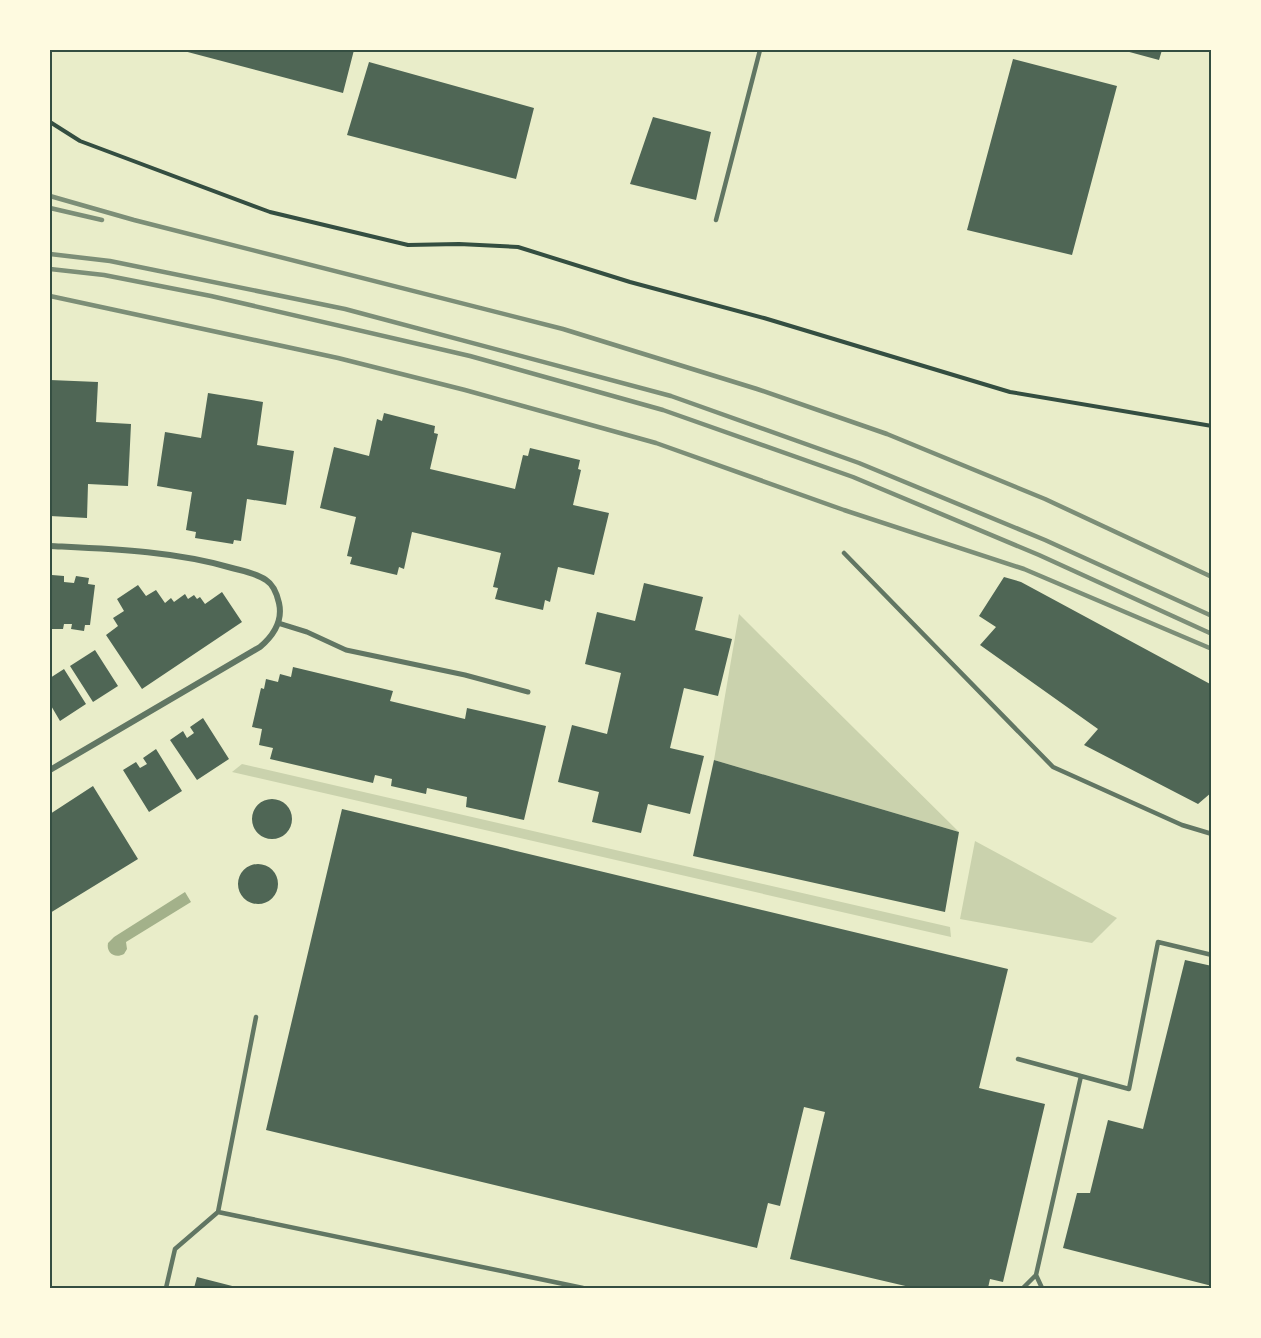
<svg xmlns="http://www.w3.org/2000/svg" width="1261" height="1338" font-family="Rubik,sans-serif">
<rect width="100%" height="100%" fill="#e9edc9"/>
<!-- green -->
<path fill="#cad2ad" d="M739 614 758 633 959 832 714 760Z
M242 764 950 927 951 937 232 772Z
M975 841 1117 918 1092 943 960 919Z"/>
<!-- water -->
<path fill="#a3b18a" d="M185 892 191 902 126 942 127 949 124 954C115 959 106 953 108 943L114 937Z"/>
<!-- building -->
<path fill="#4f6655" d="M180 50H354L343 93Z
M1122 50H1162L1159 60Z
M1013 59 1117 86 1072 255 967 230Z
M369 62 534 108 516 179 347 135Z
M653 117 711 132 696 200 630 184Z
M50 380 98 382 96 422 131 424 128 486 88 484 87 518 50 516Z
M208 393 263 402 257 445 294 451 286 505 247 499 241 541 234 540 233 544 195 538 196 532 186 530 192 492 157 486 165 432 201 438Z
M384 413 435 426 434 433 438 434 430 469 515 489 523 455 528 456 530 448 580 460 578 469 581 470 573 505 609 513 594 575 558 567 550 602 545 600 543 610 495 599 498 588 493 587 501 553 412 532 404 569 399 567 397 575 350 564 352 557 347 556 356 517 320 508 334 447 369 456 377 419 382 421Z
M52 575 64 576V582L74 583 76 576 89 578 88 584 95 585 90 625H85L84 631 71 629 72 624H64L63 629H50V583Z
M1004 577 1021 582 1212 685V792L1198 804 1084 745 1098 729 980 645 996 627 979 616Z
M644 583 703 597 695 630 732 639 718 696 684 688 670 748 704 756 690 814 648 804 641 833 592 822 599 792 558 782 572 725 607 734 621 673 585 664 597 612 635 621Z
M138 585 146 596 156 590 165 603 171 598 174 602 185 594 188 599 194 595 197 599 200 597 205 604 222 592 242 622 142 689 106 635 118 626 113 618 124 611 117 599Z
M95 650 118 686 93 702 70 666Z
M293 667 393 691 390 701 465 719 467 708 546 726 524 820 466 807 467 797 427 788 426 794 391 786 392 779 375 775 373 783 270 759 273 748 259 745 262 729 252 727 261 688 264 689 266 679 278 682 280 674 291 677Z
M64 669 86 704 60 721 50 704V678Z
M203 718 229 759 197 780 170 740 183 731 187 738 194 733 190 727Z
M156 749 182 791 149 812 123 770 136 762 140 768 147 764 143 758Z
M714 760 959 832 945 912 693 856Z
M93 786 138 859 50 913V814Z
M252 819a20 20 0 1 1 40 0a20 20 0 1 1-40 0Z
M342 809 1008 969 979 1088 1045 1104 1003 1282 990 1279 988 1288H914L790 1259 825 1112 804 1107 780 1206 768 1203 757 1248 266 1130Z
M238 884a20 20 0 1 1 40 0a20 20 0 1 1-40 0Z
M1185 960 1212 966V1286L1063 1248 1077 1193H1090L1108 1120 1143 1129Z
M197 1277 240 1288H194Z"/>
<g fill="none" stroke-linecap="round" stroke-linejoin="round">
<!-- path -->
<path stroke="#344e41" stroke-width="4" d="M50 122 80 141 270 212 408 245 459 244 518 247 630 282 764 318 1010 392 1212 426"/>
<!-- service -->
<path stroke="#617663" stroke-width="4.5" d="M716 220 760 50
M844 553 1053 767 1182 825 1212 834
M256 1017 218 1212 583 1288
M1018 1059 1129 1089 1158 942 1212 955
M1036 1275 1042 1288
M166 1288 175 1249 218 1212
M1023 1288 1036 1275 1081 1076"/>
<!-- pedestrian -->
<path stroke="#617663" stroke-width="5" d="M278 623 307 632 346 650 465 675 528 692"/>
<!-- minor -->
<path stroke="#617663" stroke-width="6" d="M50 546C111 549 173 551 232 568 243 571 256 573 266 580 274 585 277 594 279 603 283 621 273 636 260 647L50 770"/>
<!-- rail -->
<path stroke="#7c8e77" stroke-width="4.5" d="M50 196 134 220 563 329 757 389 887 434 1045 499 1212 577
M50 208 102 220
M50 254 110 261 345 309 671 396 859 463 1045 540 1212 616
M50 269 104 275 211 296 470 356 663 410 853 477 1039 555 1212 634
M50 296 338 358 465 390 656 443 844 510 1024 569 1212 649"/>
</g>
<!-- border -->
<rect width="1261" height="1338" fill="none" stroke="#fefae0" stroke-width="102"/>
<rect x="51" y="51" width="1159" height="1236" fill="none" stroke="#344e41" stroke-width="2"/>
</svg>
